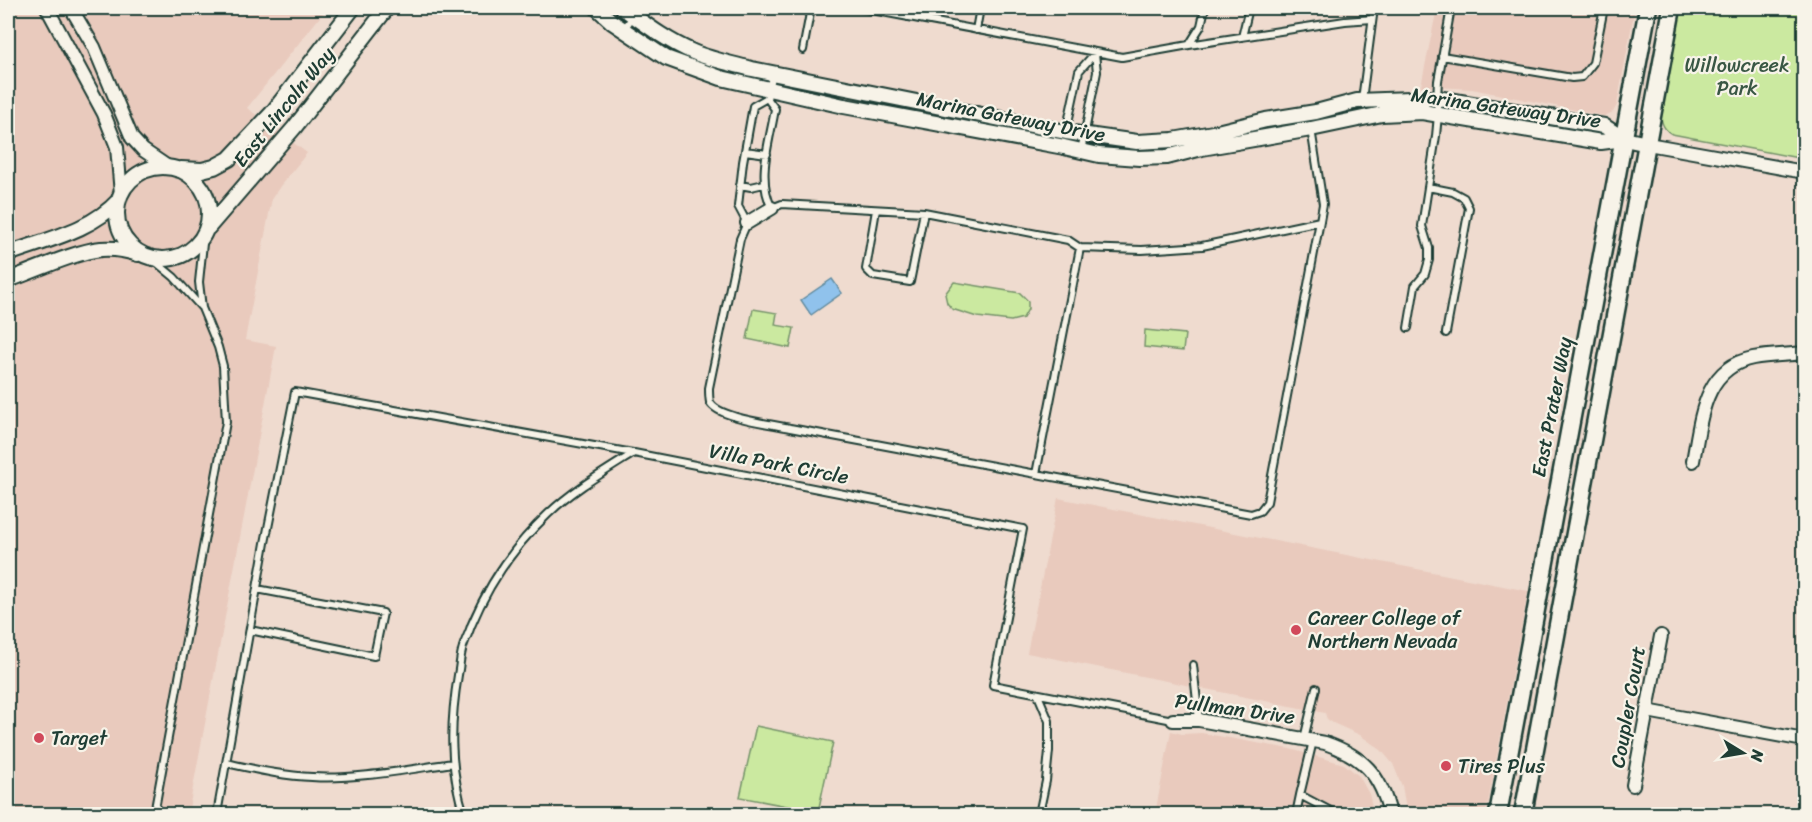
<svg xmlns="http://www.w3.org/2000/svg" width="1812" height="822" font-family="Sriracha,sans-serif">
<rect width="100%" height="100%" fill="#efdbcf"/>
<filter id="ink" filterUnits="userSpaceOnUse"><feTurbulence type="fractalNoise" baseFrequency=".0167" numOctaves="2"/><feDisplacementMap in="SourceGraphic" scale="12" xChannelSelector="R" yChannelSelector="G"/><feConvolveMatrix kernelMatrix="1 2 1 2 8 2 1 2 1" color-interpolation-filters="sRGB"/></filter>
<g filter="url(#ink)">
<!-- built -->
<path fill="#e9cabd" d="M8 8H327L247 108 307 153 281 185 272 198 245 340 276 346 188 814H8Z
M1437 8H1635L1617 105 1613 112 1604 116 1472 89 1421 86Z
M1058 498 1528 591 1486 814H1409L1406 808 1402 786 1393 764 1381 750 1360 735 1333 723 1327 719 1325 713 1027 653Z
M1171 731 1182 734 1202 733 1290 749 1344 764 1359 776 1369 794 1374 814H1155Z"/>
<!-- green -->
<path fill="#cbe9a0" stroke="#75936a" stroke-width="1.5" d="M1680 8H1804V159L1672 134C1663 129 1662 123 1660 114Z
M954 282 1020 293 1028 301V309L1023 318 1011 321 977 317 952 309 947 303 945 294Z
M753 309 777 313 775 325 794 328 790 348 747 339Z
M1145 330 1185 334 1183 351 1144 347Z
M756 726 833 742 818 812 740 797Z"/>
<!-- water -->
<path fill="#90c2ec" stroke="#638da2" stroke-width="1.5" d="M832 279 842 293 811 315 801 300Z"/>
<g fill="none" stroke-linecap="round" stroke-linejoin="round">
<defs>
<path id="service" d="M861 8 1122 57 1189 45 1201 26 1205 8
M907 17 908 8
M624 29 639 8
M976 30 980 8
M1242 37 1249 8
M1189 45 1345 21 1372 19
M803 50 811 8
M1442 56 1572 78 1582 77 1593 63 1604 8
M773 73 767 98 753 106 743 162 738 206 747 223 740 239 709 388C709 392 709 398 710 402 717 418 773 424 790 428L1251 514 1260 511 1267 502 1320 221 1323 204 1311 129
M767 98 775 109C770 141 756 178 772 208L782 204 924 212 1068 240 1080 248 1142 250 1173 248 1202 246 1320 221
M1362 100 1374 8
M1066 132 1079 71 1095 53
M745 151 767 154
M1081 151 1097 72 1095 53
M740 185 751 187 764 184
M1428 187 1453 192 1464 198 1469 208 1446 333
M876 210 866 269 873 276 910 282 924 212
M151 258 174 277 201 307
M1408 328 1415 286 1425 274 1429 260V248L1422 226 1436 136 1438 115 1437 98 1438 81 1451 8
M1036 474 1080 248
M250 630 374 656 383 613 257 589
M1193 665 1199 720
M1038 695 1049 721V751L1046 781 1039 814
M1304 739 1316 688
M1313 741 1300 795 1336 814
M226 763C254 769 283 776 312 777 355 780 410 769 453 763
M154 814 226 422 223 366 218 347 202 308 199 282 204 234
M217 814 265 543 295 392 633 453
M464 814C449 767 450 723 458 675 460 666 460 656 463 647 465 640 469 633 471 626 489 583 514 546 548 514 573 490 604 472 634 453L1023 529 993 685 1173 720
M1296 814 1300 795"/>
<path id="minor" d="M47 8 104 114 117 147 121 194
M71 8 94 47 132 138 143 150 168 167
M1648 144 1804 172
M747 223 772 208
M1693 461C1701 420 1703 368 1753 358 1769 355 1788 355 1804 353
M1647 711 1804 740
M1173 720H1199L1325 743C1363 756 1381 775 1390 814
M1633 785 1661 636"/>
<path id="tertiary" d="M597 8 612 22 666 58 721 78 844 106 1064 147 1099 155 1139 158 1167 157 1202 148 1311 129 1382 114 1422 112 1601 142 1624 139 1648 144
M623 8C645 24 667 41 693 52 712 60 733 64 752 69L1066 132 1137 142 1173 140 1213 133 1266 120 1316 112 1357 101 1437 98 1604 126 1624 139
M117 213a46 46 0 1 1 92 0a46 46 0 1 1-92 0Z
M181 169 202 170 214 167 229 159 272 113 353 8
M208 228 294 128 387 8
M8 254C45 240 91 231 119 200
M8 280C34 271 74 252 101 249 114 248 126 250 138 254"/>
<path id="secondary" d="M1498 814 1648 8
M1523 814 1672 8"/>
</defs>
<!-- service casing -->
<use href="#service" stroke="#1f3d34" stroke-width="10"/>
<!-- minor casing -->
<use href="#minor" stroke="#1f3d34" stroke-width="16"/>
<!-- tertiary casing -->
<use href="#tertiary" stroke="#1f3d34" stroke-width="18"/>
<!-- secondary casing -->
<use href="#secondary" stroke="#1f3d34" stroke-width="21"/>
<!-- service -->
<use href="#service" stroke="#f7f3e8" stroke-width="6"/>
<!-- minor -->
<use href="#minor" stroke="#f7f3e8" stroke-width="12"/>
<!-- tertiary -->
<use href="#tertiary" stroke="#f7f3e8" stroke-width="14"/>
<!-- secondary -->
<use href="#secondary" stroke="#f7f3e8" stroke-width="16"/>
</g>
</g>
<!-- markers -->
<g fill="#d1495b" stroke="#f7f3e8" stroke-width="2">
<circle cx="1296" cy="630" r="6"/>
<circle cx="39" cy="738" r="6"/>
<circle cx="1446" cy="766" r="6"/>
</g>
<g text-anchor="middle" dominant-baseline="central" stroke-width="4.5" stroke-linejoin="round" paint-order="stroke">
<!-- park labels -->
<g font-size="20" fill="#395744" stroke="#f7f3e8">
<text x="1737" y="65">Willowcreek<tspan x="1737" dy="23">Park</tspan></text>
</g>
<!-- street labels -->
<g font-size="20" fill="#1f3d34" stroke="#f7f3e8">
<text transform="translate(284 107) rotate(-51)">East Lincoln Way</text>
<text transform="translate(1506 108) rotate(8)">Marina Gateway Drive</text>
<text transform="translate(1011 117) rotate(11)">Marina Gateway Drive</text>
<text transform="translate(1552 407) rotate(-79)">East Prater Way</text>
<text transform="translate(779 464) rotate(11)">Villa Park Circle</text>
<text transform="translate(1628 707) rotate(-80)">Coupler Court</text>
<text transform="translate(1235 709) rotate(8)">Pullman Drive</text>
</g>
<!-- poi labels -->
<g font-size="20" fill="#1f3d34" stroke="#f7f3e8" text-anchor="start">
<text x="1308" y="618">Career College of<tspan x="1308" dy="23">Northern Nevada</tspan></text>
<text x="51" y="738">Target</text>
<text x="1458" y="766">Tires Plus</text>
</g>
</g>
<!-- margin -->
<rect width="1812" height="822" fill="none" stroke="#f7f3e8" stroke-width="30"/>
<rect x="15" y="15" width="1782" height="792" fill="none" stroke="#1f3d34" stroke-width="2" filter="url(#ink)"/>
<!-- north arrow -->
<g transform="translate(1743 753) rotate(101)" stroke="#f7f3e8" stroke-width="4.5" paint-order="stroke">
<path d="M0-4.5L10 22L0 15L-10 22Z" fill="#1f3d34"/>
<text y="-9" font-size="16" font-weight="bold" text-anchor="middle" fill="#1f3d34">N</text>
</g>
</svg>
